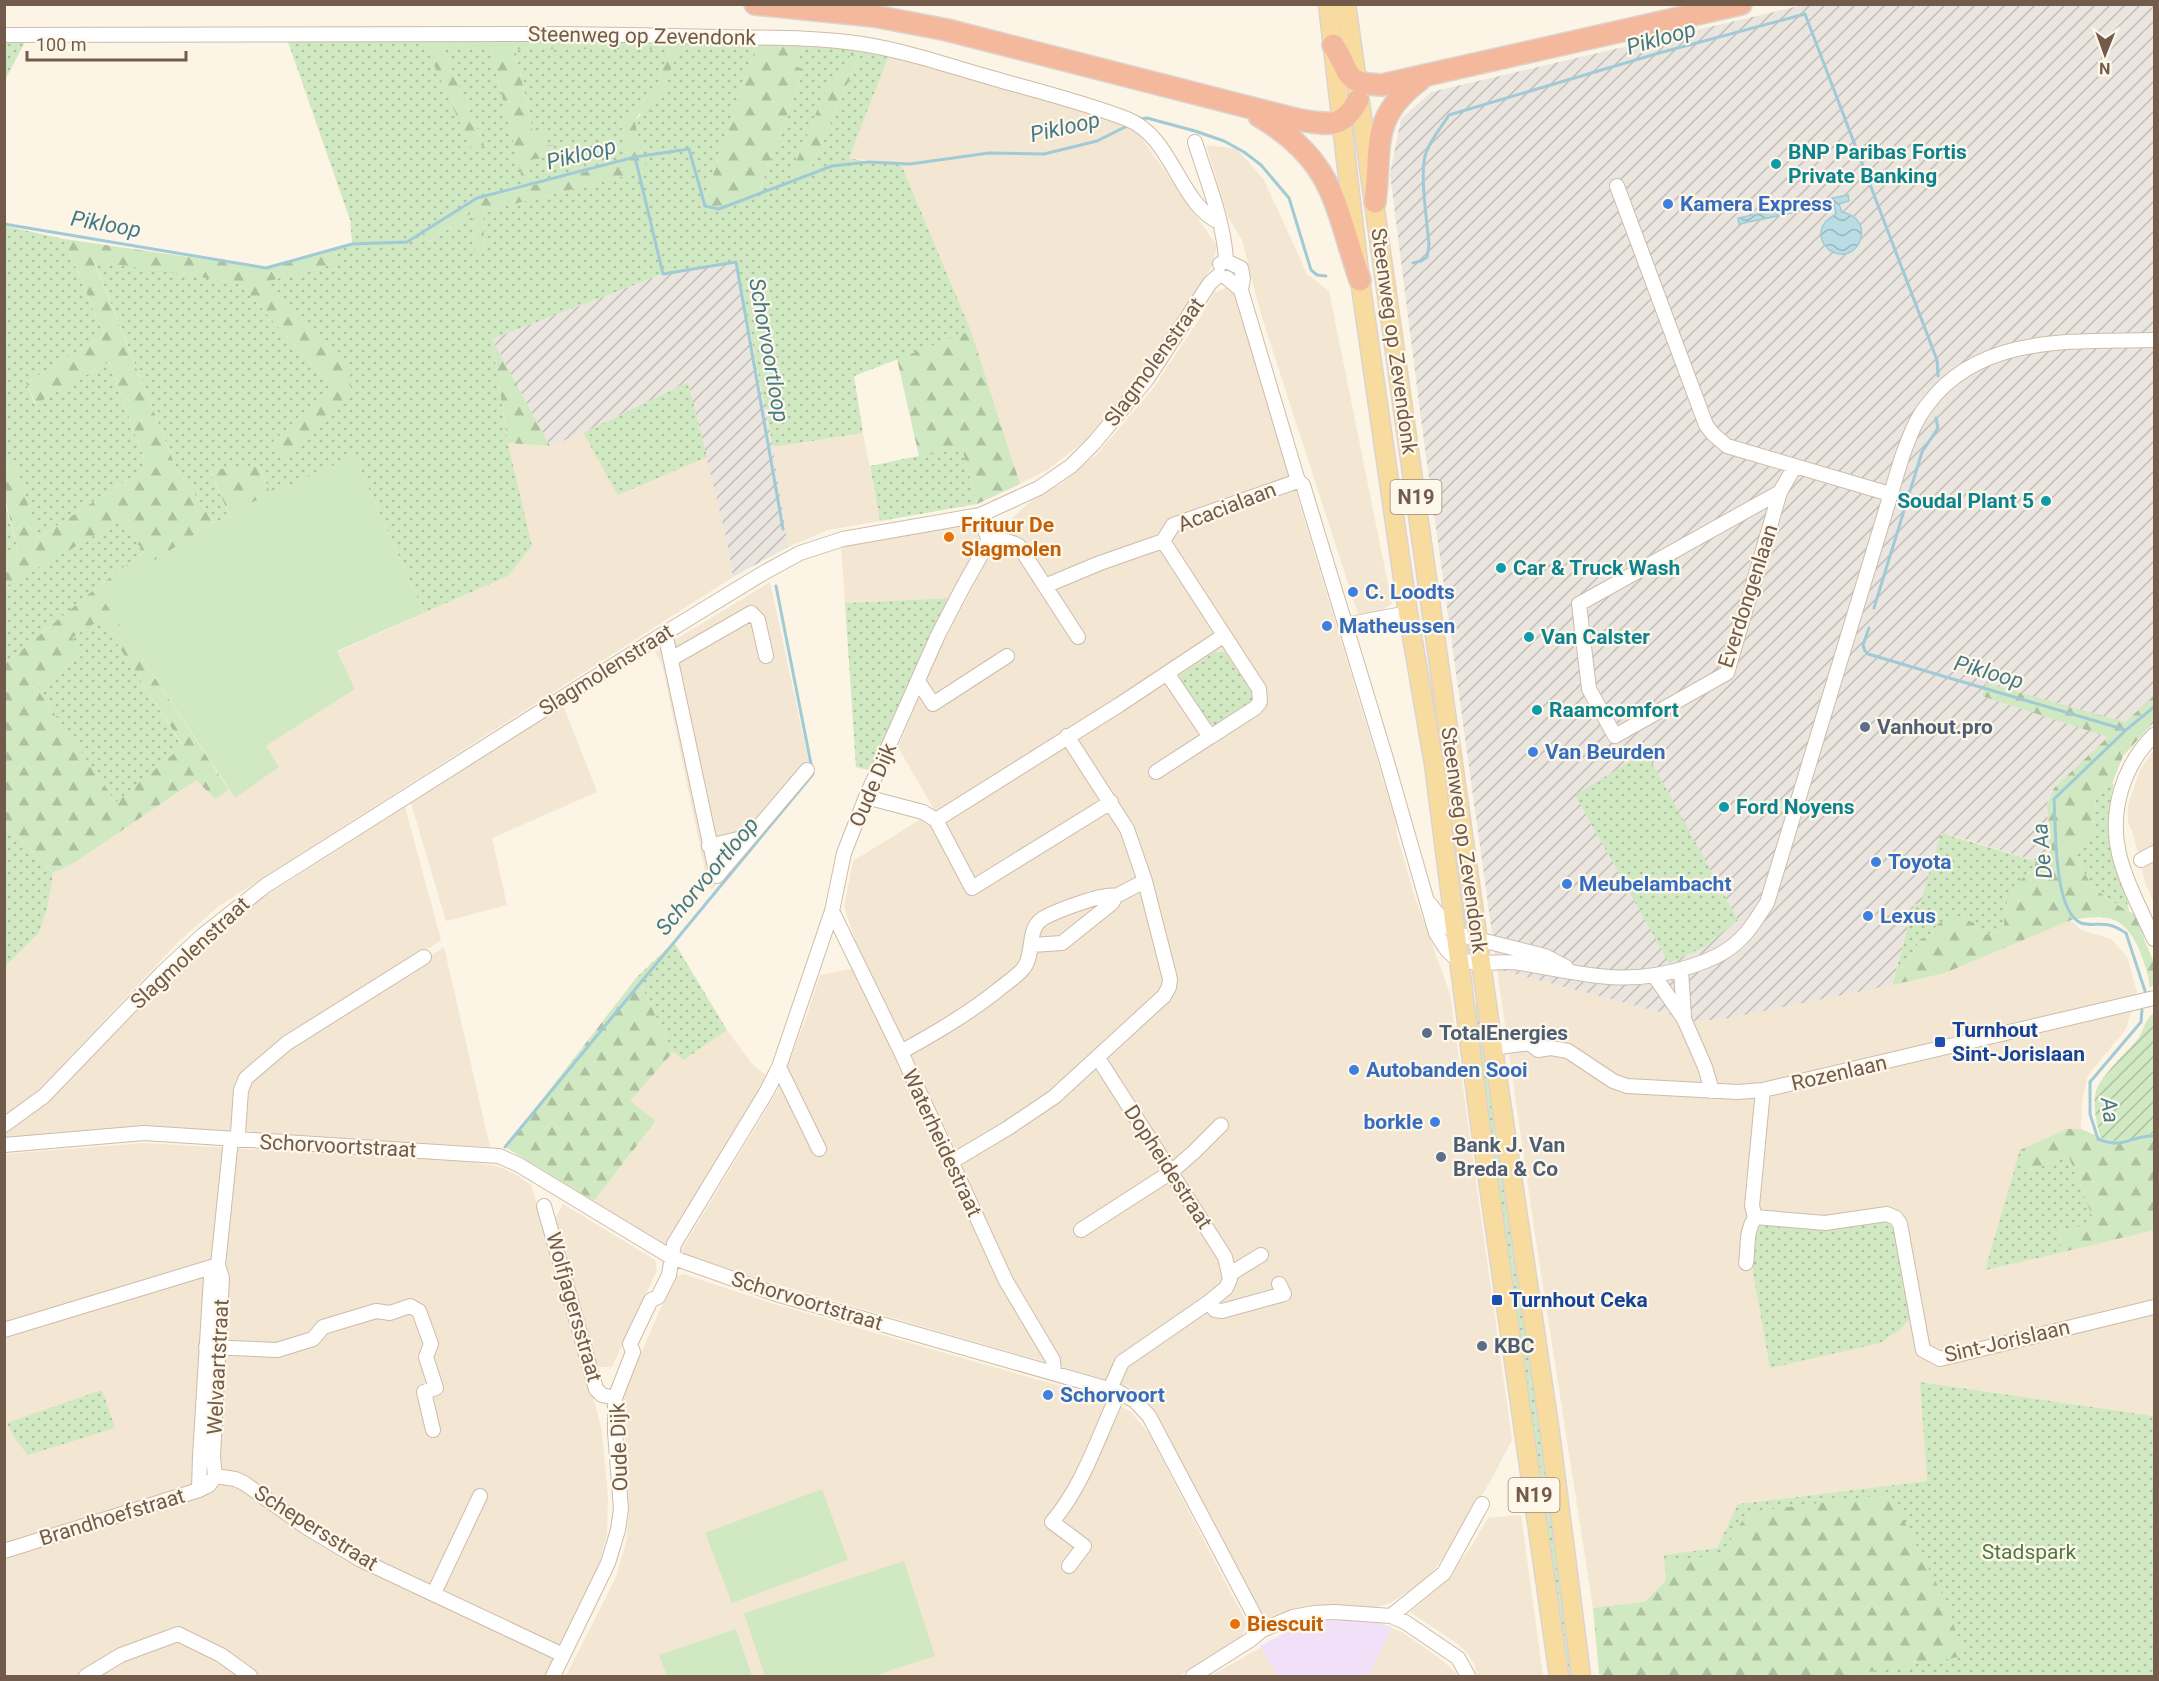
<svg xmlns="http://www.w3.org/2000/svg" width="2159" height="1681" font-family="Roboto,sans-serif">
<defs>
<pattern id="industrial-furrows" width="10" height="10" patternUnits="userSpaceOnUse" patternTransform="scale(1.5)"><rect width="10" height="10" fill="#ebe5df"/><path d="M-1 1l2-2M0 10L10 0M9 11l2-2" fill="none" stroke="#c3bdb7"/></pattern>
<pattern id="grass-dots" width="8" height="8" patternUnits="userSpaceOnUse" patternTransform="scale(1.5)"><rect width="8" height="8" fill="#d1e9c3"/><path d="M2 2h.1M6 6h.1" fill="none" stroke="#aec0a0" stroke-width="1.8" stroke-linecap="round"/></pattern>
<pattern id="forest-firs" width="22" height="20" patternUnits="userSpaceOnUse" patternTransform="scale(1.5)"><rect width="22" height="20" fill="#d1e9c3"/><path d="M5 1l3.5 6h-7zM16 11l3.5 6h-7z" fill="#aec0a0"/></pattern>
<pattern id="garden-furrows" width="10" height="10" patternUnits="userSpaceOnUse" patternTransform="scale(1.5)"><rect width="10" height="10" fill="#d1e9c3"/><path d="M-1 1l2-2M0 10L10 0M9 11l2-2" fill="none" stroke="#aec0a0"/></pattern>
<pattern id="water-waves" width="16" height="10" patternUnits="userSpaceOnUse" patternTransform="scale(1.5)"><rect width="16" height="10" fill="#badce4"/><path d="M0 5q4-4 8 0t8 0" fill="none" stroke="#9cb5bb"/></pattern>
</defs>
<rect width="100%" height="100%" fill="#fcf4e5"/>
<!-- residential -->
<path fill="#f3e6d3" d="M889 55 1109 117 1136 130 1217 246 1212 266 1193 298 1163 345 1131 387 1086 440 1047 470 1020 484 971 331 901 164 849 158Z
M1206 145 1237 149 1264 180 1307 274 1329 291 1392 604 1378 612 1358 614 1260 311 1242 240 1228 217Z
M1230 286 1240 298 1288 466 1396 822 1397 835 1414 894 1450 994 1512 1440 1490 1482 1441 1561 1428 1577 1416 1587 1390 1603 1376 1607 1311 1606 1286 1612 1270 1619 1261 1617 1160 1420 1147 1400 1128 1386 769 1282 680 1252 777 1092 806 1018 820 975 864 966 844 907 853 861 918 821 933 808 898 747 936 656 1008 522 1030 502 1062 483 1096 455 1152 390 1200 318 1214 293Z
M583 433 618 494 707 457 726 537 733 577 219 906 178 942 40 1089 5 1115V967L39 933 48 905 53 873 74 863 196 780 215 799 229 790 235 797 266 746 355 689 337 652 508 576 532 546 508 443 550 446Z
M863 433 880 521 828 530 788 547 773 447Z
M962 525 973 527 981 534V543L949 598 845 603 841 546Z
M770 582 811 772 712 889 708 885 662 664 655 652Z
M563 705 597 792 492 838 507 905 446 921 411 803Z
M2154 750V904L2145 882 2133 833 2128 823V805L2140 770Z
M405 807 441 940 430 948 422 949 244 1071 238 1078 236 1088 234 1130 229 1132 5 1139 4 1134 44 1105 203 944 239 913Z
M2071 920 2081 930 2111 939 2127 957 2137 992 2126 1029 2088 1075 2082 1101 2081 1129 2108 1141 2154 1133V1416L1920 1382 1927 1481 1738 1504 1717 1548 1665 1555 1666 1581 1645 1602 1593 1608 1534 1228 1497 969 1694 1021 1724 1019 1945 973Z
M444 947 490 1147 245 1133 246 1088 249 1083 292 1048Z
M727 1030 752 1064 767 1076 764 1085 718 1160 664 1246 594 1201 656 1122 629 1101 673 1052 685 1060Z
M144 1143 460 1161 497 1166 515 1174 531 1185 588 1375 602 1432 608 1497 607 1534 599 1565 545 1676H5V1154Z
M563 1204 655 1260 657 1270 612 1367H597L555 1219Z
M683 1274 771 1303 1112 1401 1131 1412 1149 1434 1247 1624 1242 1636 1179 1676H566L616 1577 626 1543 629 1511 623 1402 627 1385 674 1278Z
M1521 1515 1543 1676H1477L1474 1663 1467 1653 1458 1644 1410 1612 1442 1585 1471 1547 1488 1518Z
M1348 1620 1380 1623 1402 1632 1439 1658 1455 1672 1456 1676H1211L1300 1625 1326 1621Z"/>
<!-- industrial -->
<path fill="url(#industrial-furrows)" d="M1803 5H2154V696L2054 788 2047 804 2050 865 1951 835 1920 905 1914 904 1892 985 1724 1019 1694 1021 1497 969 1422 427 1390 174 1401 119 1431 92Z
M736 262 773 447 788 547 733 577 726 537 688 382 583 433 550 446 492 339 663 274Z"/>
<!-- education -->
<path fill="#f1e1f8" d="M1364 1620 1392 1627 1369 1676H1277L1260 1646 1300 1625 1326 1621Z"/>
<!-- grass -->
<path fill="url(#grass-dots)" d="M422 38 484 145 442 46H490L522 178 530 177 525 160 553 145H547L533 133 515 49H670L659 81 642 102 620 120 629 160 474 201 422 234 429 242 473 212 474 252 485 250 482 212 647 170 641 155 635 121 664 87 682 41 757 43 704 202 758 194 804 70 796 66 806 43 854 47 840 78 807 177 862 50 889 55 849 158 868 162 901 164 971 331 854 376 863 433 773 447 736 262 663 274 492 339 508 443 532 546 508 576 424 613 354 456 271 495 259 465 210 471 230 517 214 522 176 468 94 260 239 283 331 386 272 443 351 396 264 282 338 263 336 248 352 243 350 220 287 39Z
M5 42H25L5 80 4 42Z
M5 226 64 239 104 335 26 383 35 404 109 362 147 467 38 538 15 462 5 465Z
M688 382 707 457 618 495 583 433Z
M962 447 977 504 880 521 870 466Z
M4 499 18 551 5 563H4Z
M120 520 144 552 96 588 5 664 4 587Z
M949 598 872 771 856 767 845 603Z
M101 618 183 747 116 803 37 689 85 653 71 638Z
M1215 652H1225L1253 694 1251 705 1217 726 1206 722 1181 684 1180 675Z
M1646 752 1738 920 1704 947 1669 963 1575 795Z
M2112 784H2114C2102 828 2117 859 2130 900L2127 901 2129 911C2100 895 2091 888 2076 857L2095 811 2096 797 2102 790Z
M5 823 53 873 48 905 39 933 5 967Z
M1941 833 2036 861 2034 869 2028 873 2007 903 2004 927 1997 932 1983 935 1976 930 1974 923 1938 924 1929 936 1920 939C1914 953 1909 963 1896 971L1914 904 1920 905Z
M674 942 727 1030 684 1060 673 1052 637 977Z
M1477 1005 1489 1092 1496 1108 1575 1676H1565L1472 1006Z
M2020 1150 2028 1170 2069 1157 2095 1223 2057 1232 2063 1252 1985 1270Z
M1884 1221 1895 1227 1911 1318 1899 1330 1880 1343 1770 1368 1753 1272V1229C1764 1221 1782 1227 1795 1228 1825 1230 1854 1225 1884 1221Z
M1920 1382 2154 1416V1676H1602L1593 1608 1645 1602 1666 1581 1664 1555 1717 1548 1738 1504 1927 1481Z
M102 1390 115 1428 28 1455 16 1440 7 1423Z"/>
<!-- forest -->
<path fill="url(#forest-firs)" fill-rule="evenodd" d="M422 38 682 41 664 87 648 112 639 114 635 121 641 155 648 170 482 212 485 250 474 253 473 212 429 242 422 234 474 201 629 160 620 120 642 102 659 81 669 49H515L533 133 544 132 547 145H554L553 157 526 160 530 178 522 179 490 46H442L484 145 472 150Z
M757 43H806L796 66 804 70 758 194 719 209 706 211 704 202Z
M854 47 862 50 807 177H790L830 79 840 78Z
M64 239 266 268 336 248 339 263 265 282 350 368 351 396 287 460 272 443 331 386 239 283 94 261 176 468 214 522 101 596 229 790 215 799 196 780 74 863 53 873 5 823V664L96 588 144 552 120 521 5 587 4 563 18 551 5 499V465L15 461 38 538 147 467 109 362 36 404 26 383 104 335ZM101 619 183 746 116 802 37 689 85 653 72 638Z
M971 331 1020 484 977 504 962 448 919 456 897 359Z
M492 339 550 446 508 443Z
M259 465 271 495 251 503 230 517 210 470Z
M1986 683 2125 722 2154 696V722L2123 756 2112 784 2102 790 2096 797 2094 837 2083 843 2076 857C2093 893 2105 898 2138 916L2145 942 2154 962V984L2150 988C2148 973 2144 961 2138 947 2122 913 2104 915 2071 920L1945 973 1892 985 1896 971C1909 963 1914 953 1920 939L1929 936 1938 924 1949 918 1960 917 1974 923 1976 930 1983 935 1997 932 2004 927C2005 909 2008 892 2022 879 2029 872 2034 871 2036 861L2050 864 2047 804 2054 788 2108 737 1982 696Z
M637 977 673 1052 630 1101 656 1121 594 1201 505 1147Z
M2067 1129H2081L2108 1141 2123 1140 2154 1133V1230L2063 1252 2057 1232 2095 1223 2069 1157 2027 1170 2020 1150Z
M1890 1494 1942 1594 1965 1656 1843 1676H1607L1599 1674 1593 1608 1645 1602 1666 1581 1665 1561 1721 1555 1748 1512Z"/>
<!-- garden -->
<path fill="url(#garden-furrows)" d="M2154 1013V1133C2141 1139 2114 1145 2100 1137 2097 1122 2092 1106 2096 1091 2100 1077 2127 1052 2137 1040 2144 1031 2145 1018 2154 1013Z"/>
<!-- pitch -->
<path fill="#d1e9c3" d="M354 456 424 613 337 651 355 689 266 746 279 767 235 798 100 595 214 522 230 517 251 503Z
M822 1489 848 1560 732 1603 705 1533Z
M904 1561 935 1656 873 1676H765L744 1613Z
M736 1629 752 1676H667L659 1655Z"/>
<!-- water -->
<path fill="url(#water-waves)" stroke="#a0cbd6" stroke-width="1.5" d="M1848 195 1849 201 1839 204 1842 212C1879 220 1857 267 1831 251 1826 248 1822 242 1821 236 1820 224 1828 219 1836 214L1834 204 1739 224 1738 218Z"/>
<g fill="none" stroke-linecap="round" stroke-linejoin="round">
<!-- stream -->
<path stroke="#a0cbd6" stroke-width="3" d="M1138 119 1147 118 1195 131 1224 141 1244 152 1261 165 1289 198 1311 270 1317 275 1326 276
M635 157 663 274 736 262 783 529
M4 224 266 268 352 244 407 242 477 198 635 157 689 149 705 206 719 209 832 166 868 162 910 164 989 153 1044 154 1097 141 1129 125
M1413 263 1421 261 1427 257 1429 245C1427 220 1420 178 1425 156 1429 141 1441 128 1449 115L1659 53 1805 14 1937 360 1938 376
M1874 608 1922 452 1938 428 1936 418
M1869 628 1863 645 1865 651 1868 654 2126 730
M2145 991 2126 933C2121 930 2115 926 2109 925 2101 923 2089 926 2081 923 2053 911 2056 826 2054 799L2126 730 2154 707
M2142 1010 2141 1022 2090 1082V1114L2098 1139C2126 1150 2129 1135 2154 1136
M505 1147 813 774 776 586
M2154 1488V1502"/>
<defs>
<path id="minor" d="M4 35C184 34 363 33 542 34 602 34 662 36 722 37 769 38 815 37 862 44 906 51 950 66 992 78 1037 91 1083 102 1127 119 1172 136 1180 205 1219 222
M1195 142C1207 181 1224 221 1226 261
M1617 186 1706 425 1713 434 1727 446 1890 494
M1220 264 1226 261 1241 268 1243 278 1241 290
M1227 278 1241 290 1298 481 1303 485 1387 762 1436 933C1440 939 1444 947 1449 952 1465 970 1499 959 1520 963 1586 974 1625 988 1692 966 1713 959 1731 951 1746 933 1754 924 1760 913 1767 903L1902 457C1909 438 1915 420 1928 404 1981 333 2076 342 2154 340
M1780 492 1579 604 1589 689 1615 736 1727 673 1780 492 1795 466
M988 539C999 539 1009 540 1019 546L1078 637
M1163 541 1173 525 1298 481
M1045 586 1100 563 1163 541 1259 689 1260 702 1255 708 1210 737 1167 673
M1345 625 1408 613
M665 633 717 876 807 770
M671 659 751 613 758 620 766 656
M918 681 933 704 1007 656
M2154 735C2123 766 2109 811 2119 854 2126 883 2142 912 2154 939
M1156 772 1210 737
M866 797 923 812 936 820 972 888 1111 802
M936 820 1119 705 1223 636
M709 846 738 839
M2141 860 2154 853
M1430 904 1446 925 1457 934 1545 956 1566 967
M832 911 901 1052 1006 1281 1053 1360 1054 1373
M1032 945 1062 943 1112 903 1116 896
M1681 969 1684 1018
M1655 977 1684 1019 1705 1067 1712 1091
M1493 1048 1529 1043 1538 1050 1551 1048 1568 1051 1613 1081 1627 1086 1738 1092 1763 1090 2154 998
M901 1052C935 1033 968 1014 998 990 1006 983 1016 977 1023 969 1035 955 1026 930 1042 919 1053 912 1105 892 1116 896L1145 881
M1098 1058 1225 1257 1230 1279 1226 1288 1209 1302 1122 1362 1110 1389
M779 1067 819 1149
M1763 1090 1752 1206 1755 1217 1825 1223 1887 1214 1896 1218 1900 1224 1923 1350 1940 1359 2154 1307
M4 1125 44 1096 162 973 203 935 265 886 665 633 765 572 800 553 843 539 980 515 1039 488 1071 466 1094 443 1147 379 1210 283 1219 275
M236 1139 238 1133 241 1090 246 1078 287 1043 424 957
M4 1145 144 1133 499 1156 519 1165 671 1257 776 1294 1119 1392 1135 1401 1149 1416 1262 1630
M951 1162 1008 1128 1054 1097 1164 996 1169 987 1170 979 1145 881 1127 829 1067 736
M544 1206 596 1389 602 1395 615 1398
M1081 1230 1171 1172 1194 1152 1221 1125
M1746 1263C1749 1244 1745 1234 1755 1217
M218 1265 222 1278 213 1457 215 1476 235 1479 244 1483 309 1529 361 1560 563 1655
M1230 1274 1261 1255
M1209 1302 1215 1310 1222 1311 1284 1294 1279 1284
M4 1330 218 1265
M206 1347 277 1350 313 1339 323 1327 376 1311 390 1313 410 1306 419 1311 431 1344 426 1357 436 1388 424 1392 433 1430
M199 1490 200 1456 211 1278 218 1265 231 1139
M4 1551 199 1490 209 1485 215 1476
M1069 1566 1084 1546 1052 1522C1083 1486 1099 1435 1119 1392
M434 1593 480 1496
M1391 1616 1444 1573 1482 1504
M86 1676 121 1655 178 1634 221 1655 250 1676
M553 1676 608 1563 618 1530 621 1509 615 1432V1398L633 1352 630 1344 651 1300 658 1297 669 1275 674 1244 767 1091 779 1067 832 911 844 853 866 797 938 635 963 587 986 546 988 539 980 515
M1193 1676 1250 1640 1262 1630 1293 1617 1314 1613 1335 1612 1391 1616 1405 1622 1458 1658 1468 1676"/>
<path id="major" d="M1328 4 1360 280 1408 613 1434 764 1479 1116 1559 1676
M1346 4 1493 1048 1550 1433 1581 1676"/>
<path id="highway" d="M755 4 874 16 947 30 1299 120C1329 124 1342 130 1358 100
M1333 45C1352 73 1341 83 1382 85L1741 4
M1259 116C1335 161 1334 204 1360 280
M1375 202C1382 147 1369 118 1420 80"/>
</defs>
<!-- minor casing -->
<use href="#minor" stroke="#cdbcab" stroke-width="16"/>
<!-- major casing -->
<use href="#major" stroke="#dbd4d0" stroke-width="21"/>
<!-- highway casing -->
<use href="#highway" stroke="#dbd4d0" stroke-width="24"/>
<!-- minor -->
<use href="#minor" stroke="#fff" stroke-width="14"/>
<!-- major -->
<use href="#major" stroke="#f8db9f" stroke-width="18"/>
<!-- highway -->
<use href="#highway" stroke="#f4b89d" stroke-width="21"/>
</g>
<!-- markers -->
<g fill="#0f9aa8" stroke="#fef8eb" stroke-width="2">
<circle cx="1776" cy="164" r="6"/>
<circle cx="2046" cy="501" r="6"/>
<circle cx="1501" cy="568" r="6"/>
<circle cx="1529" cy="637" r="6"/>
<circle cx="1537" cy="710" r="6"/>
<circle cx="1724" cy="807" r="6"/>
</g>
<g fill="#3f7fe0" stroke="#fef8eb" stroke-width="2">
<circle cx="1668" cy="204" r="6"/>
<circle cx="1353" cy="592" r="6"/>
<circle cx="1327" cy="626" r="6"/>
<circle cx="1533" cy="752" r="6"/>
<circle cx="1876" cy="862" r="6"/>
<circle cx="1567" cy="884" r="6"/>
<circle cx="1868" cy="916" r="6"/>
<circle cx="1354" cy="1070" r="6"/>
<circle cx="1435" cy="1122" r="6"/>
<circle cx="1048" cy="1395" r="6"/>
</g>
<g fill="#e8710a" stroke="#fef8eb" stroke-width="2">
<circle cx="949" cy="537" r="6"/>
<circle cx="1235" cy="1624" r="6"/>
</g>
<g fill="#5c6f8a" stroke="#fef8eb" stroke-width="2">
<circle cx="1865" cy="727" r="6"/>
<circle cx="1427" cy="1033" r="6"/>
<circle cx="1441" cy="1157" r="6"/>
<circle cx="1482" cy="1346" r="6"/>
</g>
<g fill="#1a4fb4" stroke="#fef8eb" stroke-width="2">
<rect x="1934" y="1036" width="12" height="12" rx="3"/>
<rect x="1491" y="1294" width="12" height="12" rx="3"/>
</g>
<g text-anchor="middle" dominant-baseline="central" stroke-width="4.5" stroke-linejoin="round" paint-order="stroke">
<!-- shield labels -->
<g fill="#fef8eb" stroke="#9d8a7b" stroke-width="1.5">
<rect x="1390.5" y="480" width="51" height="34" rx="4.5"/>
<rect x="1508.5" y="1478" width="51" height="34" rx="4.5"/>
</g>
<g font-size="20" font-weight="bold" fill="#735b4b">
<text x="1416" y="497">N19</text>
<text x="1534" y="1495">N19</text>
</g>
<!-- street labels -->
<g font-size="21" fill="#735b4b" stroke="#fef8eb">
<text transform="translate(642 36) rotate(1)">Steenweg op Zevendonk</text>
<text transform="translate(1394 341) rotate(82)">Steenweg op Zevendonk</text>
<text transform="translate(1154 362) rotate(-54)">Slagmolenstraat</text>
<text transform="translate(1227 507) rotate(-21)">Acacialaan</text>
<text transform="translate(1748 596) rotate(-72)">Everdongenlaan</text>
<text transform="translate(606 670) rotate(-32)">Slagmolenstraat</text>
<text transform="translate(873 785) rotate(-67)">Oude Dijk</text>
<text transform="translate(1464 840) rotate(82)">Steenweg op Zevendonk</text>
<text transform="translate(190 953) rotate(-43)">Slagmolenstraat</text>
<text transform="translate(1839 1073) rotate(-13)">Rozenlaan</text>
<text transform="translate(942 1143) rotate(65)">Waterheidestraat</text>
<text transform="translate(338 1146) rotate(3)">Schorvoortstraat</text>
<text transform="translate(1168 1167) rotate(57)">Dopheidestraat</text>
<text transform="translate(807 1301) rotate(17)">Schorvoortstraat</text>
<text transform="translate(574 1307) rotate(74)">Wolfjagersstraat</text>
<text transform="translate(2007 1341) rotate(-13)">Sint-Jorislaan</text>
<text transform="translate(218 1367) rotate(-87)">Welvaartstraat</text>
<text transform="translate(619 1447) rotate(-92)">Oude Dijk</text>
<text transform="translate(112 1517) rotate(-17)">Brandhoefstraat</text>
<text transform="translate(316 1528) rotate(32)">Schepersstraat</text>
</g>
<!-- culture labels -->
<g font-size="21" font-weight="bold" fill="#0d838f" stroke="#fef8eb" text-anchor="start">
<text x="1788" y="152">BNP Paribas Fortis<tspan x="1788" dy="24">Private Banking</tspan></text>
<text x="2034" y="501" text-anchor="end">Soudal Plant 5</text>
<text x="1513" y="568">Car &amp; Truck Wash</text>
<text x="1541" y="637">Van Calster</text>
<text x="1549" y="710">Raamcomfort</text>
<text x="1736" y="807">Ford Noyens</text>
</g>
<!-- shop labels -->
<g font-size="21" font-weight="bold" fill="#366cbe" stroke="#fef8eb" text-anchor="start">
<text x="1680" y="204">Kamera Express</text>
<text x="1365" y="592">C. Loodts</text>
<text x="1339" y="626">Matheussen</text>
<text x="1545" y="752">Van Beurden</text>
<text x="1888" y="862">Toyota</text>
<text x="1579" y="884">Meubelambacht</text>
<text x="1880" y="916">Lexus</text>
<text x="1366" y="1070">Autobanden Sooi</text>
<text x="1423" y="1122" text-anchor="end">borkle</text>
<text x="1060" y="1395">Schorvoort</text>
</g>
<!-- food labels -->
<g font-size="21" font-weight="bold" fill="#c56008" stroke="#fef8eb" text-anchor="start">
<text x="961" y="525">Frituur De<tspan x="961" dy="24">Slagmolen</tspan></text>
<text x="1247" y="1624">Biescuit</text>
</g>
<!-- service labels -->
<g font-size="21" font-weight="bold" fill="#4e5e75" stroke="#fef8eb" text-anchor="start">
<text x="1877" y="727">Vanhout.pro</text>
<text x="1439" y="1033">TotalEnergies</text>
<text x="1453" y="1145">Bank J. Van<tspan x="1453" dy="24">Breda &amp; Co</tspan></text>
<text x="1494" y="1346">KBC</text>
</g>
<!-- transit labels -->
<g font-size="21" font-weight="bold" fill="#164399" stroke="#fef8eb" text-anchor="start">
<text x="1952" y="1030">Turnhout<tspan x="1952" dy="24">Sint-Jorislaan</tspan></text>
<text x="1509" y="1300">Turnhout Ceka</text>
</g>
<!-- park labels -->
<g font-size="21" fill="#517943" stroke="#fef8eb">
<text x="2029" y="1552">Stadspark</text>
</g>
<!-- water labels -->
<g font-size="22" font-style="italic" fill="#457986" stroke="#fef8eb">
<text transform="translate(1661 38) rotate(-16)">Pikloop</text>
<text transform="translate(1065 127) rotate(-13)">Pikloop</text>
<text transform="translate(581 154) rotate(-14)">Pikloop</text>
<text transform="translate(106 224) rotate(10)">Pikloop</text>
<text transform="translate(769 350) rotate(80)">Schorvoortloop</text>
<text transform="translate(1989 672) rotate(16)">Pikloop</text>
<text transform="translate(2042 851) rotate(-95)">De Aa</text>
<text transform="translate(707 876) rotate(-50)">Schorvoortloop</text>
<text transform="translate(2110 1110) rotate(82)">Aa</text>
</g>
</g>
<!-- border -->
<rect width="2159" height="1681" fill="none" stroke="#735b4b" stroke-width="12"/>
<!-- north arrow -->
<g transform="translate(2105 54) rotate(181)" stroke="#fef8eb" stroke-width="4.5" paint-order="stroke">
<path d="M0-4.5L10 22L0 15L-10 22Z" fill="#735b4b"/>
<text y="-9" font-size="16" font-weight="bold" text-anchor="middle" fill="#735b4b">N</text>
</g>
<!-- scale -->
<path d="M27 51v9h159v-9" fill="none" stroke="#735b4b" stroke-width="3"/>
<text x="36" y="51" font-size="18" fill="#735b4b" stroke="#fef8eb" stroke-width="4.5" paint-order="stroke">100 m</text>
</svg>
